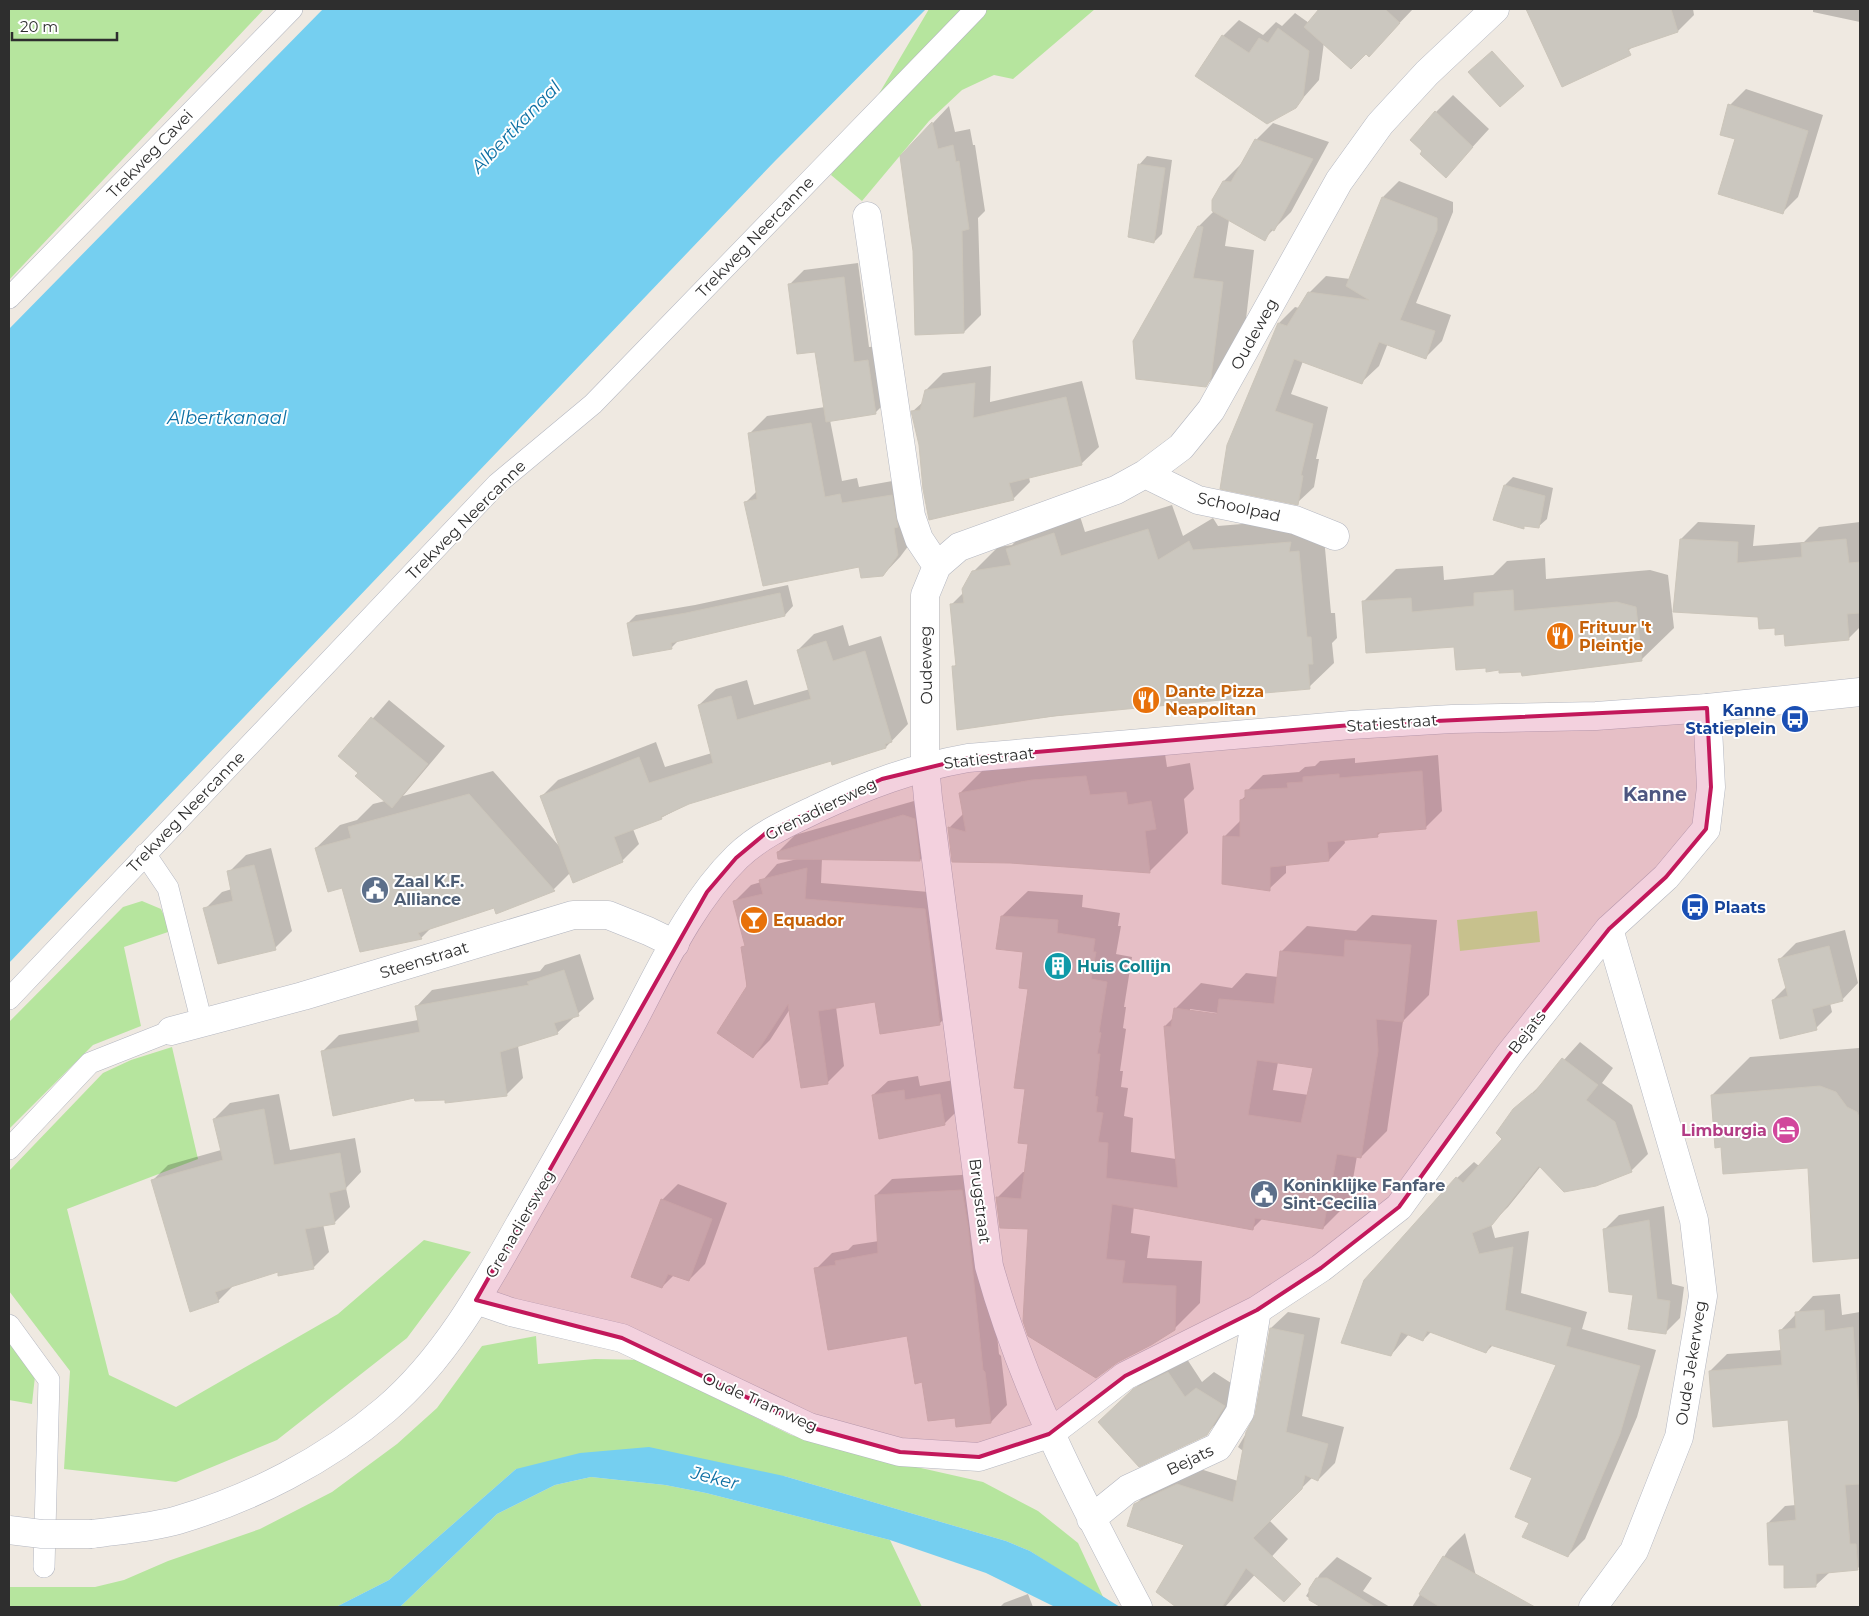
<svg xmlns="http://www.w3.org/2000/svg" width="1869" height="1616" font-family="Montserrat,sans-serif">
<rect width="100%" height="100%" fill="#efe9e1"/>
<!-- green -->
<path fill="#b6e59e" d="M9 9H264L9 280Z
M929 9H1095L1013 79 994 75 962 90 929 121 862 201 831 175Z
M142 901 161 909 171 931 124 947 141 1026 93 1045 9 1129V1022L123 907Z
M172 1047 198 1159 67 1209 109 1375 176 1407 338 1314 424 1240 471 1252 407 1338 277 1440 176 1482 64 1469 70 1371 9 1291V1171L103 1073 131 1060Z
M536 1336 538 1364 595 1359 645 1360 711 1396 791 1435 850 1452 983 1482 1038 1511 1078 1543 1104 1599 1030 1551 1006 1541 784 1476 516 1469 389 1580 336 1607H9V1587H95L124 1580 168 1561 260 1529 332 1492 397 1444 437 1408 482 1346Z
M9 1343 35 1376 32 1404 9 1400Z
M591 1477 665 1485 706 1493 890 1540 922 1607H400L497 1514 555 1485Z"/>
<!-- pitch -->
<path fill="#c9ec9a" d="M1537 911 1540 942 1460 951 1457 920Z"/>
<!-- water -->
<path fill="#75cff0" d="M323 9H926L775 161 9 963V329Z
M649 1447 784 1476 1006 1541 1030 1551 1120 1607H1055L986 1573 890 1540 706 1493 665 1485 591 1477 555 1485 497 1514 400 1607H336L389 1580 516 1469 580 1453Z"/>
<!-- shadow -->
<path fill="#0003" fill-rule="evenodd" d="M1321 9H1413L1369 55 1366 52 1324 42 1319 80 1295 107 1223 36 1239 20 1263 35 1276 22 1282 26 1295 13 1309 23Z
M1537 9H1693L1694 15 1678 31 1633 46 1621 58 1530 15Z
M1813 9H1860V22L1813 12Z
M1746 89 1823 115 1798 197 1782 213 1730 105Z
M1453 95 1489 129 1446 176 1436 112Z
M949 106 955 132 970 129 973 145H975L985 211 978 218 981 315 964 332 914 251 901 157Z
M1273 123 1329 142 1291 212 1264 239 1229 220 1225 246 1254 250 1243 345 1238 353 1205 386 1137 378 1199 226 1214 211 1224 181 1241 164 1256 140Z
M1147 156 1172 160 1162 234 1154 242 1139 165Z
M1399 181 1453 202V212L1416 303 1451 315 1442 341 1426 357 1388 343 1379 366 1362 382 1303 361 1291 394 1328 407 1316 459H1319L1314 487 1297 503 1221 488 1279 323 1295 307 1299 308 1309 293 1326 276 1350 279 1383 197Z
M858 263 869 347 883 346 890 398 875 413 830 420 842 481 857 478 859 487 909 478 915 537 900 557 883 575 860 565 746 502 757 491 749 434 767 416 825 407 816 350 789 285 804 270Z
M991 366 990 402 1082 381 1099 447 1081 464 1029 477 1030 482 1013 499 920 445 913 411 924 401 926 390 943 373Z
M1513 477 1553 488 1547 519 1538 527 1526 525 1523 527 1505 485Z
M1172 505 1183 536 1213 518 1218 526 1315 518 1323 527 1331 613H1335L1337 638 1332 643 1334 663 1309 687 1246 693 1242 697 1105 710 958 728 953 667 957 664 952 604 963 593 973 572 998 547 1012 545 1032 524 1078 510 1085 532Z
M1698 522 1755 525 1753 546 1804 542 1819 527 1860 522V627L1848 639 1786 632 1776 626 1760 616 1681 539Z
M1545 558 1546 579 1650 570 1668 575 1674 628 1641 660 1522 670 1500 669 1487 666 1456 646 1363 602 1396 569 1443 566 1444 580 1493 575 1507 561Z
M788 585 793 606 785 615 679 640 671 648 628 623 636 615 695 605Z
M843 625 849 646 881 636 908 724 886 747 832 760 689 803 661 818 633 829 639 844 622 861 570 873 554 889 497 912 495 906 433 926 421 938 343 886 316 848 340 825 357 820 373 804 385 801 360 773 340 756 389 700 445 746 403 796 493 771 560 847 542 796 558 780 656 742 665 767 712 753 699 705 716 689 747 680 754 705 810 689 798 650 814 634Z
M999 754H1165L1167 767 1190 763 1194 789 1184 799 1188 833 1149 872 1010 861 949 828 964 813 960 793Z
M1438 755 1442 811 1426 827 1382 831 1377 836 1344 839 1345 843 1329 860 1286 864V873L1269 889 1224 837 1241 820V800L1247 795V791L1263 775 1299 772 1305 767 1315 766 1320 761 1355 758V763Z
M921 799 937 843 920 860 822 858 821 883 941 893 956 1007 939 1024 876 1000 836 1007 844 1066 827 1083 790 1009 770 1040 753 1057 743 948 746 945 735 901 751 885 761 882 777 864 797 859 778 852 795 835Z
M271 848 292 931 275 948 205 909 222 892 232 889 229 872 246 855Z
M1028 891 1083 895 1082 907 1120 913 1118 926H1121L1116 954 1132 957 1124 1007H1126L1123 1028 1126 1029 1120 1071H1123L1121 1087 1128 1088 1124 1116 1133 1118 1131 1152 1176 1159 1165 1026 1174 1017 1175 1009 1201 983 1232 988 1246 973 1278 977 1281 952 1307 926 1356 931 1372 915 1437 920 1429 995 1403 1021 1387 1131 1361 1157 1357 1156 1349 1202 1323 1228 1263 1218 1252 1229 1134 1206 1131 1233 1150 1236 1147 1258 1202 1261 1200 1303 1174 1329 1030 1228 997 1198 1023 1172H1026L1029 1143 1027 1088 1030 988 1025 951 1002 916ZM1190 1009 1224 1014 1223 1017 1190 1012ZM1278 1062 1314 1067 1309 1095 1273 1090Z
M1845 930 1858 983 1842 1000 1830 1003 1832 1012 1816 1028 1773 1000 1787 986 1780 959 1796 943Z
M580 954 594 999 557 1033 518 1046 523 1078 506 1095 446 1099 415 1096 322 1052 339 1035 418 1020 416 1007 432 990 540 971 545 965Z
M1580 1042 1613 1068 1602 1083 1632 1105 1648 1154 1631 1171 1541 1166 1508 1207 1491 1224 1495 1238 1529 1231 1521 1293 1587 1312 1582 1329 1656 1350 1637 1417 1585 1539 1568 1556 1530 1522 1533 1478 1558 1364 1493 1345 1486 1352 1432 1331 1423 1340 1409 1334 1391 1355 1457 1178 1474 1162 1479 1166 1504 1139 1514 1110 1547 1079Z
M1859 1048 1860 1257 1814 1261 1809 1167 1723 1146 1712 1095 1750 1057Z
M918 1076 920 1086 954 1080 959 1109 944 1124 873 1095 888 1081Z
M279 1094 290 1150 355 1138 361 1172 346 1188 350 1207 335 1222 323 1224 329 1252 313 1268 278 1270 234 1285 218 1301 153 1180 168 1165 221 1150 214 1119 230 1103Z
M978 1174 984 1209 999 1354 1001 1356 1007 1405 991 1422 957 1426 956 1416 923 1381 908 1335 816 1269 832 1253 848 1250 853 1245 879 1241 876 1195 892 1179Z
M678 1184 727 1203 705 1264 689 1280 674 1275 662 1287V1200Z
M1664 1206 1672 1284 1684 1287 1680 1318 1665 1333 1635 1294 1604 1230 1619 1215Z
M1840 1294 1842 1315 1860 1312V1566L1857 1569 1830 1572 1816 1585 1785 1563 1768 1523 1785 1506 1796 1505 1789 1419 1710 1371 1727 1354 1782 1350 1781 1330 1813 1296Z
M1288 1312 1320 1318 1302 1416 1344 1427 1335 1463 1318 1480 1313 1477 1269 1520 1288 1539 1225 1607H1178L1158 1592 1186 1545 1135 1505 1152 1488 1194 1467 1238 1481 1243 1451 1238 1447 1257 1415 1271 1328Z
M1185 1356 1202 1382 1214 1372 1231 1383 1241 1373 1224 1416 1206 1434 1116 1406 1152 1373Z
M1465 1533 1484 1607H1412L1449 1549Z
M1337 1557 1372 1578 1363 1591 1390 1607H1323L1306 1596 1320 1574Z
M1028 1594 1033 1607H1000L1004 1603Z"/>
<!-- building -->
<path fill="#cbc7bf" stroke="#cbc5ba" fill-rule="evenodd" d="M1319 9H1385L1400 23 1369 57 1366 54 1351 69 1304 27Z
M1526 9H1671L1678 32 1628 49 1631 55 1562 87Z
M1278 28 1309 51 1303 98 1296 108 1267 124 1195 76 1222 35 1249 53 1259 38 1268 43Z
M1492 51 1524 86 1500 107 1468 72Z
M1728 104 1808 131 1783 214 1718 194 1735 139 1720 135Z
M1435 111 1473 147 1446 178 1420 154 1422 151 1410 140Z
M932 122 938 149 953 145 956 162 959 161 969 229 962 231 964 333 915 335 913 251 900 156Z
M1255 139 1313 159 1274 231 1271 229 1265 241 1212 211V200L1223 181 1231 182Z
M1138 164 1165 168 1154 243 1128 237Z
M1382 197 1437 218V230L1400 320 1435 331 1426 359 1379 342 1362 384 1294 359 1275 411 1313 424 1301 475 1303 476 1298 505 1220 489 1227 445 1278 323 1287 326 1308 292 1369 300 1346 286Z
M1198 226 1203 227 1193 278 1223 282 1211 378 1206 387 1136 379 1133 341Z
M844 277 854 362 868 360 876 414 826 422 815 352 797 354 788 284Z
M975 383 973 418 1066 397 1082 465 1009 483 1014 500 929 520 923 489 919 445 911 411 920 410 925 390Z
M811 423 825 497 840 494 842 503 892 495 898 527 894 528 898 555 883 576 861 578 859 567 763 586 744 502 757 499 748 433Z
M1504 485 1545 496 1539 528 1524 526V529L1493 520Z
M1148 529 1158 560 1189 541 1193 550 1291 542 1289 552 1299 551 1307 637H1311L1313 664H1308L1310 689 1242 695V698L1054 716 957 730 952 666H956L950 604 964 603 962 589 972 571 1011 565 1006 549 1054 533 1061 556Z
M1680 539 1738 542 1737 563 1802 557 1801 543 1846 539 1849 563 1860 562V613L1847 614 1849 640 1785 646 1784 634 1775 635V628L1759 629 1758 617 1673 612Z
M1513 590 1514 611 1617 602 1636 607 1642 661 1522 676 1521 672 1499 673V670L1486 672V668L1456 670 1454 647 1366 653 1362 601 1411 598 1412 612 1474 606V593Z
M780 593 785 616 671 643 672 649 633 656 627 623 686 613Z
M826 641 833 661 865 651 892 742 885 744 886 748 832 765 831 761 689 804 661 817 662 819 614 837 623 862 573 883 540 796 639 757 649 783 713 763 698 705 731 696 737 720 811 699 797 650Z
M371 717 428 764 392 808 355 776 358 773 338 756Z
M1422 771 1426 829 1377 833 1378 837 1327 842 1329 861 1270 867V891L1222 884 1223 836 1240 837V800L1245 799V790L1288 788 1287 783 1303 782V777L1339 774V778Z
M1086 776 1090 795 1126 792 1128 805 1151 801 1156 829 1145 831 1150 873 1010 863 952 862 948 827 966 832 959 793 1032 780Z
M469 794 555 891 496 914 494 908 418 933 422 939 360 952 342 888 328 892 315 848 351 838 348 827Z
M903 815 915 819 920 861 778 859 777 852Z
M254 865 276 950 218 964 203 908 233 901 227 871Z
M807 868 805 899 925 909 940 1025 880 1034 875 1002 818 1011 828 1084 801 1088 788 1004 753 1058 717 1033 747 986 741 947 745 946 733 901 763 894 759 880Z
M1001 916 1058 920 1057 933 1095 939 1093 952H1096L1091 979 1107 982 1099 1032 1101 1033 1097 1054H1100L1095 1096 1098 1097 1096 1112 1103 1113 1098 1142 1108 1143 1106 1178 1178 1188 1164 1026 1171 1027 1174 1008 1217 1014 1219 999 1274 1004 1280 951 1344 957 1345 940 1411 945 1403 1022 1376 1019 1378 1051 1361 1158 1337 1154 1323 1229 1255 1218 1253 1230 1112 1204 1106 1259 1125 1261 1122 1283 1176 1286 1175 1330 1151 1345 1118 1362 1096 1378 1028 1336 1023 1321 1028 1229 1000 1228 996 1197 1021 1199 1028 1144 1018 1143 1025 1089 1014 1088 1028 989 1019 988 1023 952 996 949ZM1257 1060 1313 1068 1301 1123 1248 1115Z
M1829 946 1843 1001 1812 1009 1817 1030 1780 1039 1772 1000 1788 996 1778 959Z
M564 970 579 1016 554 1023 558 1034 500 1052 507 1096 445 1103V1100L415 1101 414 1098 333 1116 321 1051 420 1032 415 1006 529 985 527 982Z
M1562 1058 1598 1085 1586 1100 1615 1122 1632 1172 1596 1186 1564 1192 1539 1166 1492 1225 1472 1233 1479 1254 1513 1247 1505 1310 1571 1328 1566 1346 1640 1366 1620 1434 1568 1557 1522 1537 1529 1523 1515 1517 1532 1478 1510 1469 1556 1365 1490 1345 1486 1353 1427 1331 1423 1341 1401 1332 1391 1356 1341 1343 1364 1280 1456 1177 1463 1183 1502 1139 1496 1133 1513 1109 1532 1093 1533 1094Z
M1820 1086 1836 1092 1847 1107 1857 1112 1860 1119V1258L1813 1262 1808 1168 1723 1174 1721 1147 1715 1148 1711 1095Z
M904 1090 905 1100 940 1094 945 1125 879 1139 872 1095Z
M264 1109 274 1165 340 1153 346 1189 329 1193 335 1224 305 1229 314 1269 278 1276V1272L215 1292 219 1302 190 1312 151 1180 223 1160 213 1119Z
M962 1190 968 1226 983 1370 985 1372 991 1423 956 1427 955 1418 928 1421 922 1382 915 1384 907 1336 828 1350 814 1268 836 1265 835 1261 878 1253 875 1195Z
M661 1199 712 1219 689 1281 668 1274 662 1288 631 1277Z
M1649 1220 1657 1299 1670 1301 1666 1334 1628 1329 1633 1295 1609 1292 1603 1229Z
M1824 1310 1825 1331 1853 1327 1860 1428V1484L1845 1485 1850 1544H1856L1858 1570 1816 1574V1587L1784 1588V1565H1769L1767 1523 1796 1520 1788 1420 1713 1427 1709 1371 1782 1365 1779 1330 1796 1328 1795 1312Z
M1270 1328 1304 1335 1286 1432 1328 1444 1318 1481 1305 1475 1302 1489 1253 1538 1301 1584 1284 1602 1246 1568 1222 1607H1176L1156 1592 1184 1545 1127 1526 1134 1504 1177 1484 1233 1502 1246 1432 1255 1415Z
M1168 1372 1185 1397 1196 1388 1225 1406 1207 1435 1139 1467 1098 1422 1133 1389Z
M1443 1556 1535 1607H1440L1419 1594Z
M1316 1578H1327L1375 1607H1321L1309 1600V1589Z"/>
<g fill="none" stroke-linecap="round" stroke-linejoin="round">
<defs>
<path id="lane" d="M9 298 292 9
M145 854 168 888 202 1023
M9 999 497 484 593 404 976 9
M9 1149 90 1063 171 1031
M9 1325 49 1380 44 1567"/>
<path id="street" d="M867 216 911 516 919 539 937 566
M1145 474 1198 500 1295 520 1335 536
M171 1031 303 996 573 915H608L648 931 675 944
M476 1300 511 1312 622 1338 809 1427 900 1452 979 1457 1049 1434 1125 1376 1257 1310 1321 1268 1399 1207 1509 1055 1609 929 1666 877 1706 829 1711 787 1707 708
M1091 1519 1128 1489 1218 1447 1240 1412 1257 1310
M1138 1607C1079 1496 1023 1388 989 1266L928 798 925 766V595L937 566 959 547 1116 490 1145 474 1181 447 1211 410 1339 181 1380 124 1427 73 1495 9
M1593 1607 1634 1551 1679 1437 1703 1296 1694 1220 1609 929"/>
<path id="secondary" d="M92 1534C120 1530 150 1528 178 1520 252 1498 325 1461 385 1410 445 1359 484 1288 522 1220 557 1159 592 1098 625 1036 658 976 687 906 737 857 760 835 787 823 816 809 867 785 912 768 968 758L1351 725 1452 719 1596 716 1707 708 1860 692"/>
</defs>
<!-- lane casing -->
<use href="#lane" stroke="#b4b7c1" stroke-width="22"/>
<!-- street casing -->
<use href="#street" stroke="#b4b7c1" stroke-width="29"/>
<!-- secondary casing -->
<use href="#secondary" stroke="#b4b7c1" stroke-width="29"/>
<!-- lane -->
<use href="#lane" stroke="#fff" stroke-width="21"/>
<!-- street -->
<use href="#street" stroke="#fff" stroke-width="28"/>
<!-- secondary -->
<use href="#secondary" stroke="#fff" stroke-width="28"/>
<defs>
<path id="secondary-bridge" d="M9 1530 42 1534H92"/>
</defs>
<!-- secondary-bridge casing -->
<use href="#secondary-bridge" stroke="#b4b7c1" stroke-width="29" stroke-linecap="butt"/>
<!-- secondary-bridge -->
<use href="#secondary-bridge" stroke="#fff" stroke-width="28"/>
</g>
<!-- marked area -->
<path fill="#c2185b" fill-opacity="0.2" stroke="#c2185b" stroke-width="4" stroke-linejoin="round" d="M1707 708 1711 787 1706 829 1666 877 1609 929 1509 1055 1399 1207 1321 1268 1257 1310 1125 1376 1049 1434 979 1457 900 1452 809 1427 622 1338 476 1300 707 892 736 858 767 832 882 779 968 758 1351 725Z"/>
<!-- icons -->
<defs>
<symbol id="restaurant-disc" viewBox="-11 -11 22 22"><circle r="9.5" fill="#e8710a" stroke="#fff"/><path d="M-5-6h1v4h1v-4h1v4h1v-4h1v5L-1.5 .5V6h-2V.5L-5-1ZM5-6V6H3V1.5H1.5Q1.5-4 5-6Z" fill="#fff"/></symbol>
<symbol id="bus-disc" viewBox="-11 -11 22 22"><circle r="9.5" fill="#1a4fb4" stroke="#fff"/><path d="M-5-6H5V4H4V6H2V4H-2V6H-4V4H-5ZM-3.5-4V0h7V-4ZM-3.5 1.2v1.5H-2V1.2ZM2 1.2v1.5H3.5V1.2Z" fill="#fff"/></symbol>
<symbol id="civic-disc" viewBox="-11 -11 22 22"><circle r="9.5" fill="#5c6f8a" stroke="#fff"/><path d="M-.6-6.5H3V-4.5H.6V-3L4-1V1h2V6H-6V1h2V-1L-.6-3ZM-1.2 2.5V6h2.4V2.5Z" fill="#fff"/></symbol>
<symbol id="bar-disc" viewBox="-11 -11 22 22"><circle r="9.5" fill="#e8710a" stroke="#fff"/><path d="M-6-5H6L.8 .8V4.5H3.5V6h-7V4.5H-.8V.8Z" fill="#fff"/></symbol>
<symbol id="building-disc" viewBox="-11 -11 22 22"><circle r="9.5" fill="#0f9aa8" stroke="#fff"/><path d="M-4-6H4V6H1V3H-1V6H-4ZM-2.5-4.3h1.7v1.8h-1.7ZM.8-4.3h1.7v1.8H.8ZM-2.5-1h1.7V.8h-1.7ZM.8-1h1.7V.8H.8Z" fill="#fff"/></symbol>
<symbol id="hotel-disc" viewBox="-11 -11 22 22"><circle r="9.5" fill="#d1479c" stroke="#fff"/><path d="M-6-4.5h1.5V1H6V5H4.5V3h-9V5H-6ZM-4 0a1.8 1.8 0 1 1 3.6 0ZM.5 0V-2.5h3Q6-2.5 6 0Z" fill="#fff"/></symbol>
</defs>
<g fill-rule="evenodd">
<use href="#restaurant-disc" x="1544" y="620" width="32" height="32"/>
<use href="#restaurant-disc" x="1130" y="684" width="32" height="32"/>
<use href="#bus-disc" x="1779" y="703" width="32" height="32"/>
<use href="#civic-disc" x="359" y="874" width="32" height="32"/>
<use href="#bus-disc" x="1679" y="891" width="32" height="32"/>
<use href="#bar-disc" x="738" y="904" width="32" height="32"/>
<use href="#building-disc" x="1042" y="950" width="32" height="32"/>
<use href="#hotel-disc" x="1770" y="1114" width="32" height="32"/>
<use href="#civic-disc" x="1248" y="1178" width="32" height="32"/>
</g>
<g text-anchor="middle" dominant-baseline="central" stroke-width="4" stroke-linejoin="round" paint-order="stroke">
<!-- street labels -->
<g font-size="16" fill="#2e2e2e" stroke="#fff">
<text transform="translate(150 154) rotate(-46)">Trekweg Cavei</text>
<text transform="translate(755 237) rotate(-46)">Trekweg Neercanne</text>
<text transform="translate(1254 334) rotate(-61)">Oudeweg</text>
<text transform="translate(1239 507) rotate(13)">Schoolpad</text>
<text transform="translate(466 520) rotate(-45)">Trekweg Neercanne</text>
<text transform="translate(926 665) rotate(-91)">Oudeweg</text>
<text transform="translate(1392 723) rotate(-4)">Statiestraat</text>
<text transform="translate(989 758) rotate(-7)">Statiestraat</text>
<text transform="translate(821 809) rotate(-26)">Grenadiersweg</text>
<text transform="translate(186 812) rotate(-46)">Trekweg Neercanne</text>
<text transform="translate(424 960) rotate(-17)">Steenstraat</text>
<text transform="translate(1527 1032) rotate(-52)">Bejats</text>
<text transform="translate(980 1201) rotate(83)">Brugstraat</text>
<text transform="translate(520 1224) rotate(-60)">Grenadiersweg</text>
<text transform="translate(1691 1363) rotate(-81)">Oude Jekerweg</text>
<text transform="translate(760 1402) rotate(24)">Oude Tramweg</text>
<text transform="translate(1190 1460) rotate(-26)">Bejats</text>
</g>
<!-- food labels -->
<g font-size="16" font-weight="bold" fill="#c56008" stroke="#fff" text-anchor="start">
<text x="1579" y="627">Frituur 't<tspan x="1579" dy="18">Pleintje</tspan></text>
<text x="1165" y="691">Dante Pizza<tspan x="1165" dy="18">Neapolitan</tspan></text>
<text x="773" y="920">Equador</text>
</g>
<!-- transit labels -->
<g font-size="16" font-weight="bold" fill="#164399" stroke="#fff" text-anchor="end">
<text x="1776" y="710">Kanne<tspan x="1776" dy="18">Statieplein</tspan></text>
<text x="1714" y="907" text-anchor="start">Plaats</text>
</g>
<!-- service labels -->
<g font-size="16" font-weight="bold" fill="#4e5e75" stroke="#fff" text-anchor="start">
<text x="394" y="881">Zaal K.F.<tspan x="394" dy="18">Alliance</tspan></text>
<text x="1283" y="1185">Koninklijke Fanfare<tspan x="1283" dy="18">Sint-Cecilia</tspan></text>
</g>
<!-- culture labels -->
<g font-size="16" font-weight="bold" fill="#0d838f" stroke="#fff" text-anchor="start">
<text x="1077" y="966">Huis Collijn</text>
</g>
<!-- hotel labels -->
<g font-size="16" font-weight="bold" fill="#b23c85" stroke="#fff" text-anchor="end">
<text x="1767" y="1130">Limburgia</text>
</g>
<!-- water labels -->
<g font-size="18" font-style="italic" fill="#0d6fa3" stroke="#fff">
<text transform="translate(516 127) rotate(-46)">Albertkanaal</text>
<text x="227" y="418">Albertkanaal</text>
<text transform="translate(715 1478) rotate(14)">Jeker</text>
</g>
<!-- quarter labels -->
<g font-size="19" font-weight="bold" fill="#4d5680" stroke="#fff">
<text x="1655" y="794">Kanne</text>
</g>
</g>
<!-- border -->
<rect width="1869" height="1616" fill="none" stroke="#2e2e2e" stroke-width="20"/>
<!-- scale -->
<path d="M12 32v8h105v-8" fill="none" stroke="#2e2e2e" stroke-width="2.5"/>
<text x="20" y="32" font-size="15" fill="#2e2e2e" stroke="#ffffff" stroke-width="4" paint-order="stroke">20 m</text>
</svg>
